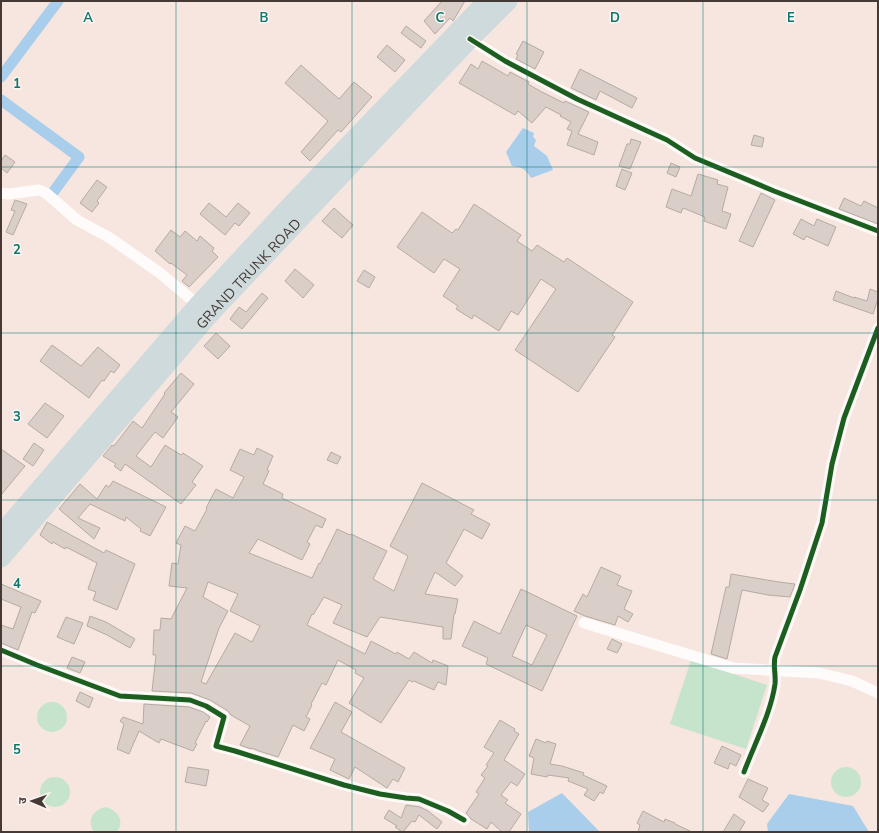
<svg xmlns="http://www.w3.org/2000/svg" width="879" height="833" font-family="'Nunito Sans','Noto Sans Devanagari',sans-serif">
<rect width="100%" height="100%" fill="#f6e6df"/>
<!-- green -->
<path fill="#c6e3cc" d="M691 660 767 685 746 749 670 724Z
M37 717a15 15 0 1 1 30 0a15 15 0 1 1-30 0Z
M831 782a15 15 0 1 1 30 0a15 15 0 1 1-30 0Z
M40 792a15 15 0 1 1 30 0a15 15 0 1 1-30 0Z
M105 807C118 810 125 821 117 832H94C86 821 93 810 105 807Z"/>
<!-- water -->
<path fill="#a8ceec" d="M523 128 534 133 533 137 536 140 534 146 547 156 553 170 531 178C526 169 521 167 512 166L506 152Z
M562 793 599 831V832H529L528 812Z
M789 794 853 806 869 832H768L767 824Z"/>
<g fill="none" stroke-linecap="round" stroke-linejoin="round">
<!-- canal -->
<path stroke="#a8ceec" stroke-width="11" d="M1 77 58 1
M1 100 79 157 54 191"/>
</g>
<!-- building -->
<path fill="#dacfc8" stroke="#b6aba4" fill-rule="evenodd" d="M442 1H465L453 21 450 18 435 34 424 21Z
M406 26 426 41 421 48 401 33Z
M523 41 544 52 535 69 516 59 518 55 516 54Z
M387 45 405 60 395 72 377 57Z
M482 61 508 76 510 72 529 82 528 84 540 91 564 103 565 101 589 112 578 134 598 142 594 155 567 145 572 131 567 129 571 122 560 116 561 115 546 107 532 123 518 111 515 115 459 83 471 64 478 69Z
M301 65 339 99 354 82 372 97 341 132 338 130 310 161 301 152 328 121 285 83Z
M580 69 637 98 632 108 600 91 596 100 571 88Z
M754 135 764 138 762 147 751 145Z
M631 139 641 142 630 169 619 166 627 144H630Z
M5 155 15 162 7 173 1 168V161Z
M671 163 680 167 676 177 667 173Z
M622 169 632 173 625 190 616 186Z
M698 174 718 180 717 184 728 187 722 211 731 214 726 229 704 221 705 217 683 208 681 213 666 207 672 189 691 196Z
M97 180 107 187 97 201 99 203 92 212 80 203Z
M761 193 775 200 753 247 739 241Z
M844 198 861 206 864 201 878 208V224L839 209Z
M15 200 27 204 13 235 6 232 15 211 11 210Z
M209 203 226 217 238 203 250 213 239 226 235 223 225 235 200 214Z
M474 204 521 235 517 241 532 251 537 245 564 262 567 258 633 302 612 335 615 337 578 392 515 350 556 289 541 279 518 315 511 311 499 331 474 315 472 319 456 309 458 306 443 296 460 269 444 259 434 273 397 247 422 212 452 233 456 229 458 230Z
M334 208 353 225 342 238 322 221Z
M801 219 814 226 817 219 836 227 828 246 806 236 804 240 793 234Z
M171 230 180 237 185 231 197 241 200 236 214 248 212 251 218 257 189 287 182 281 187 275 171 263 170 264 155 251Z
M295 269 314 285 303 298 285 281Z
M364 270 375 277 369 288 357 281Z
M870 289 878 292V299L873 314 833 300 836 291 854 298V297L867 301Z
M262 293 268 298 242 329 230 319 239 307 246 312Z
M216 333 230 346 218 359 204 346Z
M52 345 81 366 98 347 120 365 114 373 111 371 104 381 102 380 89 398 40 361Z
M181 373 194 384 171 412 178 417 163 438 155 432 136 456 151 467 165 445 181 455 183 453 203 466 192 482 196 485 181 504 125 464 121 471 114 466 116 464 103 456 112 445 114 446 133 421 142 428 165 394 164 393Z
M45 403 64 416 47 438 28 424Z
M34 443 44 450 33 466 23 459Z
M257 448 273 456 267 470 269 471 263 484 283 494 282 498 326 519 322 528 316 525 307 542 310 544 302 560 258 539 249 553 312 578 319 563 320 564 337 529 350 535 351 534 387 551 373 579 394 591 408 556 390 546 422 483 474 510 471 514 490 524 482 539 464 529 446 563 463 576 455 586 435 572 425 594 458 599 455 614H454L451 639H443V627L380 617 367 637 333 623 342 605 324 597 313 615 312 614 307 625 365 654 371 641 396 654 397 652 409 659 414 652 432 663 433 660 448 666 446 685 438 682 434 690 414 681 412 682 409 680 381 723 349 703 364 678 355 673 356 670 338 660 326 685 322 683 311 704 312 705 306 717 310 719 304 731 293 725 278 757 259 751 252 748 251 749 240 745 250 726 231 715 228 711 210 700 191 693 152 691 156 655H153L154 630H160L161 618 171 619 187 588 169 586 172 563 178 564 181 545 176 543 185 526 195 531 207 509 206 508 216 489 233 498 244 477 230 470 240 449 254 455ZM208 582 238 594 230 611 260 626 252 642 235 633 206 684 201 682 219 628 228 611 203 597Z
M1 449 25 466 1 495Z
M331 452 341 457 337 464 327 460Z
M113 481 166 507 150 536 140 531 141 529 126 517 125 521 90 504 78 518 100 528 94 539 59 509 80 484 97 499 106 485 109 487Z
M47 522 104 553 106 550 135 564 117 610 93 600 96 592 88 589 97 563 66 547 65 549 53 542 52 544 40 535Z
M601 567 621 576 617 585 632 591 624 609 633 614 628 622 618 616 615 625 585 616 574 611 583 594 587 597Z
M731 574 779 582 795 584 790 597 768 595 742 590 727 659 711 654 726 587H729Z
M1 584 41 601 35 613 32 612 18 650 1 643V625L13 629 21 607 1 599Z
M521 589 577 616 542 691 486 664 488 658 462 646 474 621 500 634ZM526 625 547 635 532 665 512 656Z
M90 616 106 622 135 639 130 648 107 635 87 626Z
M66 617 83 623 74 644 57 637Z
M612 639 622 644 617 653 607 649Z
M72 657 85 662 80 673 67 668Z
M80 692 93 698 89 708 76 701Z
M335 702 352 712 341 732 405 768 398 782 393 779 387 788 355 767 349 779 330 770 335 759 310 748Z
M144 704 189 707 203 712 210 717 207 722 206 721 195 743 197 744 193 751 161 739 159 743 139 731 129 754 117 749 124 724 120 721 123 717 143 724Z
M500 720 515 729 514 731 519 734 504 760 525 774 517 786 511 782 501 795 508 800 505 803 521 814 509 832H502L491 822 487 829 471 819 466 813 479 794 476 792 485 778 481 775 488 766 486 765 494 753 484 747Z
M536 739 546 743 547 741 556 744 550 764 562 766 584 773 583 775 607 786 603 794 600 792 594 801 584 795 588 789 568 781 569 778 548 775 547 777 531 774 534 758 529 756Z
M722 746 741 755 736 766 730 763 728 769 714 763Z
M188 767 209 770 206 786 185 782Z
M748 779 768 788 762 800 769 804 763 812 739 797Z
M406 805 420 807 428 811 442 822 437 829 419 815 415 822 412 821 403 832H402L395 827 397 826 384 818 389 810 401 818Z
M643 811 664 822 665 819 675 823V824L692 832H638L640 825 637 823Z
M734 814 745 822 739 832H723Z"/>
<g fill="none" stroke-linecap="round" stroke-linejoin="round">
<!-- minor -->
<path stroke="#fefbfa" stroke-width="11" d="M470 39 505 61 577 99 667 140 695 158 774 191 878 231
M1 193 8 194 39 190 46 193 77 220 110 238 160 273 198 305
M584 623 733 668 819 673 852 681 878 693
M1 650 37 665 120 696 190 700 206 706 224 717 216 746 235 751 344 785 380 794 406 798 419 799 448 811 464 820
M744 772C754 745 771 713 775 684 776 675 773 666 775 657L800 590 822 523 832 464 844 418 878 328"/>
<!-- trunk -->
<g stroke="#cfdadc" stroke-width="19">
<path d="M1 534 198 305 288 208 487 1"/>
<path id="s1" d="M1 558 209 315 470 39 508 1"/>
</g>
<defs>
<path id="cycleway" d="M470 39 505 61 577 99 667 140 695 158 774 191 878 231
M1 650 37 665 120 696 190 700 206 706 224 717 216 746 235 751 344 785 380 794 406 798 419 799 448 811 464 820
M744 772C754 745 771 713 775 684 776 675 773 666 775 657L800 590 822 523 832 464 844 418 878 328"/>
</defs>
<!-- cycleway casing -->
<use href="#cycleway" stroke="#fbf5f2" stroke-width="8"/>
<!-- cycleway -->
<use href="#cycleway" stroke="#1b5e20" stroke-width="5"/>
</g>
<!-- grid -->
<path fill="none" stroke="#0f766e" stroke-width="1" stroke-opacity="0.55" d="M176 1V832M352 1V832M527 1V832M703 1V832M1 167H878M1 333H878M1 500H878M1 666H878"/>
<g text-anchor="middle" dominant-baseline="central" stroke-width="3" stroke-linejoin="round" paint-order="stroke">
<!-- street labels -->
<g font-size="14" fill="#443934" stroke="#fbf5f2">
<text stroke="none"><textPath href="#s1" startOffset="377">GRAND TRUNK ROAD</textPath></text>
</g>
</g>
<g font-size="13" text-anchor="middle" font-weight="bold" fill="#0f766e" stroke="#fbf5f2" stroke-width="3" stroke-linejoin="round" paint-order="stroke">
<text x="88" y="22">A</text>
<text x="264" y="22">B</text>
<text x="440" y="22">C</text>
<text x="615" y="22">D</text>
<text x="791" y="22">E</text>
<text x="17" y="88">1</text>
<text x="17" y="254">2</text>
<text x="17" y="421">3</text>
<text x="17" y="588">4</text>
<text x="17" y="754">5</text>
</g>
<!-- border -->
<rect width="879" height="833" fill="none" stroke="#443934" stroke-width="4"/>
<!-- north arrow -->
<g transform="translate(32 801) rotate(272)" stroke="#fbf5f2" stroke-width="3" paint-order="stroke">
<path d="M0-3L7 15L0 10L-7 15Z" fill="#443934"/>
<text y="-6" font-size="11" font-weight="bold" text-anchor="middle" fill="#443934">उ</text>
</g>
</svg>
